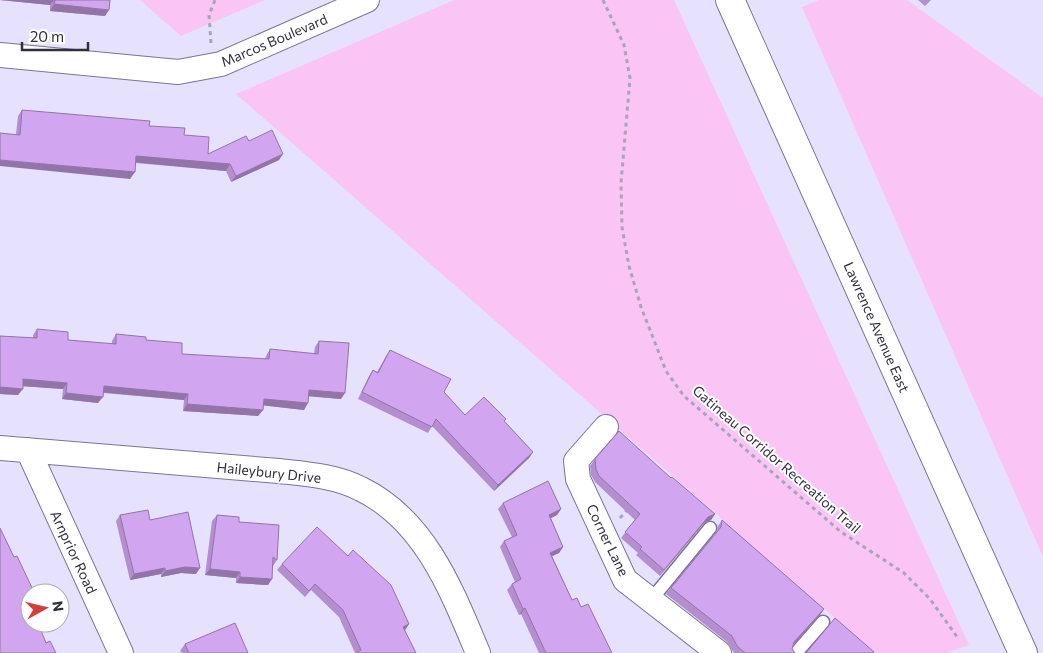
<svg xmlns="http://www.w3.org/2000/svg" width="1043" height="653" font-family="Commissioner,sans-serif">
<rect width="100%" height="100%" fill="#e6e2fe"/>
<!-- green -->
<path fill="#fac4f4" d="M140 0H265L181 36Z
M454 0H674L969 645 946 653H875L236 94Z
M819 0H907L1043 98V557L802 7Z"/>
<g fill="none" stroke-linecap="round" stroke-linejoin="round">
<defs>
<path id="service" d="M651 600 710 528
M796 653 823 622"/>
<path id="minor" d="M0 55 178 72 221 64 367 0
M606 427 576 461 578 479 625 580 719 653
M0 448 279 471C306 474 336 476 361 489 425 520 452 591 478 653
M28 450 121 653"/>
<path id="secondary" d="M730 0 1023 653"/>
</defs>
<!-- service casing -->
<use href="#service" stroke="#7a7594" stroke-width="15"/>
<!-- minor casing -->
<use href="#minor" stroke="#7a7594" stroke-width="26"/>
<!-- secondary casing -->
<use href="#secondary" stroke="#7a7594" stroke-width="30"/>
<!-- path -->
<path stroke="#a8a4bb" stroke-width="3" stroke-dasharray="4 4" stroke-linecap="butt" d="M603 0 624 45 630 78 621 183 622 227 629 266 641 307 666 371 684 396 841 532 904 573 930 599 958 638
M211 43 209 15 215 0
M620 518 629 508"/>
<!-- service -->
<use href="#service" stroke="#fff" stroke-width="12"/>
<!-- minor -->
<use href="#minor" stroke="#fff" stroke-width="24"/>
<!-- secondary -->
<use href="#secondary" stroke="#fff" stroke-width="28"/>
</g>
<!-- wall -->
<path fill="#b48ece" d="M0 0H110L105 16 50 11V5Z
M918 0H931L925 6Z
M22 110 149 126 184 135 208 154 249 141 279 160 231 182 226 171 135 163 130 179 16 134 18 116Z
M37 329 68 340 112 344V341L116 334 146 340 182 354 265 359 266 356 270 349 314 354 315 347 319 341 341 399 309 396 304 410 263 405V410L258 416 183 411 184 400 103 393 98 403 62 399 63 389 23 386 18 395 0 394V336L33 338V335Z
M390 350 444 392 465 415 505 422 533 452 529 458 494 491 432 426 428 433 358 399 369 376 373 370 377 372 386 356Z
M595 459 671 478 715 514 711 520 704 523 660 576 636 555 638 553 621 538 635 520 595 482 591 475 590 466Z
M503 503 561 509 557 515 551 518 563 547 559 553 552 556 572 600 581 607 612 653H539L521 614 519 615 507 590 512 584 515 582 500 547 504 541 512 537 498 509Z
M120 515 150 520 196 574 181 573 161 577V574L130 580 116 521Z
M217 515 239 522 277 560 273 566 268 585 236 583V578L205 575 212 521Z
M722 520 824 609 820 615 794 644 792 649 795 653H734L727 642 666 594 717 532 718 526Z
M282 564 409 624 405 630 416 653H355L339 617 311 590 305 597 277 570Z
M185 644 248 653H182L180 651Z"/>
<!-- shaded-wall -->
<path fill="#9274a8" d="M0 0H54L50 5Z
M54 4 109 10 105 16 50 11Z
M283 154 279 160 231 182 236 176Z
M136 156 230 164 226 171 132 162Z
M0 160 135 172 130 179 0 166Z
M23 379 67 383 63 389 19 386Z
M104 386 188 394 184 400 99 392Z
M0 387 23 389 18 395 0 394Z
M309 390 345 393 341 399 305 396Z
M66 393 103 397 98 403 62 399Z
M264 399 308 403 304 410 259 405Z
M187 404 263 410 258 416 183 411Z
M533 452 529 458 494 491 498 485Z
M561 509 557 515 545 521 549 515Z
M715 514 711 520 704 523 660 576 708 517Z
M563 547 559 553 546 559 550 553Z
M185 567 200 568 196 574 181 573 161 577 165 571Z
M165 568 161 574 130 580 134 574Z
M210 569 240 572 236 578 205 575Z
M240 577 272 579 268 585 236 583Z
M30 594V598L21 602 26 596Z
M525 608 521 614 519 615 523 609Z
M824 609 820 615 790 648 794 642Z
M409 624 405 630 403 627Z"/>
<!-- building -->
<path fill="#d1a5f0" stroke="#9274a8" d="M55 0H110L109 10 54 4Z
M22 110 150 121 149 126 185 128 184 135 209 137 208 154 246 136 249 141 272 130 283 154 236 176 230 164 136 156 135 172 0 160V133L20 135Z
M37 329 68 332V340L116 344V334L146 337V340L182 343V354L269 359 270 349 318 354 319 341 349 343 345 393 309 390 308 403 264 399 263 410 187 404 188 394 104 386 103 397 66 393 67 383 23 379V389L0 387V336L37 338Z
M390 350 451 379 444 392 465 415 484 397 506 419 504 421 533 452 498 485 436 419 432 427 362 392 373 370 378 373Z
M619 431 671 478 672 477 715 514 708 517 664 570 640 549 642 547 625 532 640 514 599 476 596 469 595 459Z
M548 481 561 509 549 515 563 547 550 553 572 600 577 598 581 607 588 604 612 653H546L525 608 523 609 512 584 521 579 504 541 517 535 503 503Z
M148 510 150 520 188 512 200 568 185 567 165 571V568L134 574 120 515Z
M217 515 239 517V522L279 525 277 560 273 557 272 579 240 577V572L210 569Z
M722 520 824 609 794 642 792 649 795 653H745L737 646 732 636 671 588 721 527Z
M317 527 348 556 353 550 391 585 409 624 403 627 416 653H358L357 652 361 650 343 610 315 584 309 591 282 564Z
M0 528 14 557 17 556 34 592 30 593V594L26 596 30 606V623H38L46 643 50 641 56 653H0Z
M835 618 874 652 873 653H805H806Z
M235 623 248 653H189L185 644Z"/>
<g text-anchor="middle" dominant-baseline="central" stroke-width="4" stroke-linejoin="round" paint-order="stroke">
<!-- street labels -->
<g font-size="14" fill="#312f3c" stroke="#fff">
<text transform="translate(274 40) rotate(-23)">Marcos Boulevard</text>
<text transform="translate(877 327) rotate(66)">Lawrence Avenue East</text>
<text transform="translate(777 459) rotate(41)">Gatineau Corridor Recreation Trail</text>
<text transform="translate(269 472) rotate(6)">Haileybury Drive</text>
<text transform="translate(608 540) rotate(64)">Corner Lane</text>
<text transform="translate(74 552) rotate(65)">Arnprior Road</text>
</g>
</g>
<!-- north arrow -->
<g transform="translate(45 608) rotate(82)"><circle r="24" fill="#ffffff" stroke="#adacb1"/>
<path d="M0-4L9 19L0 12L-9 19Z" fill="#d0413e"/>
<text y="-8" font-size="14" font-weight="bold" text-anchor="middle" fill="#312f3c">N</text>
</g>
<!-- scale -->
<path d="M22 42v8h66v-8" fill="none" stroke="#312f3c" stroke-width="2.5"/>
<text x="30" y="42" font-size="15" fill="#312f3c" stroke="#ffffff" stroke-width="4" paint-order="stroke">20 m</text>
</svg>
